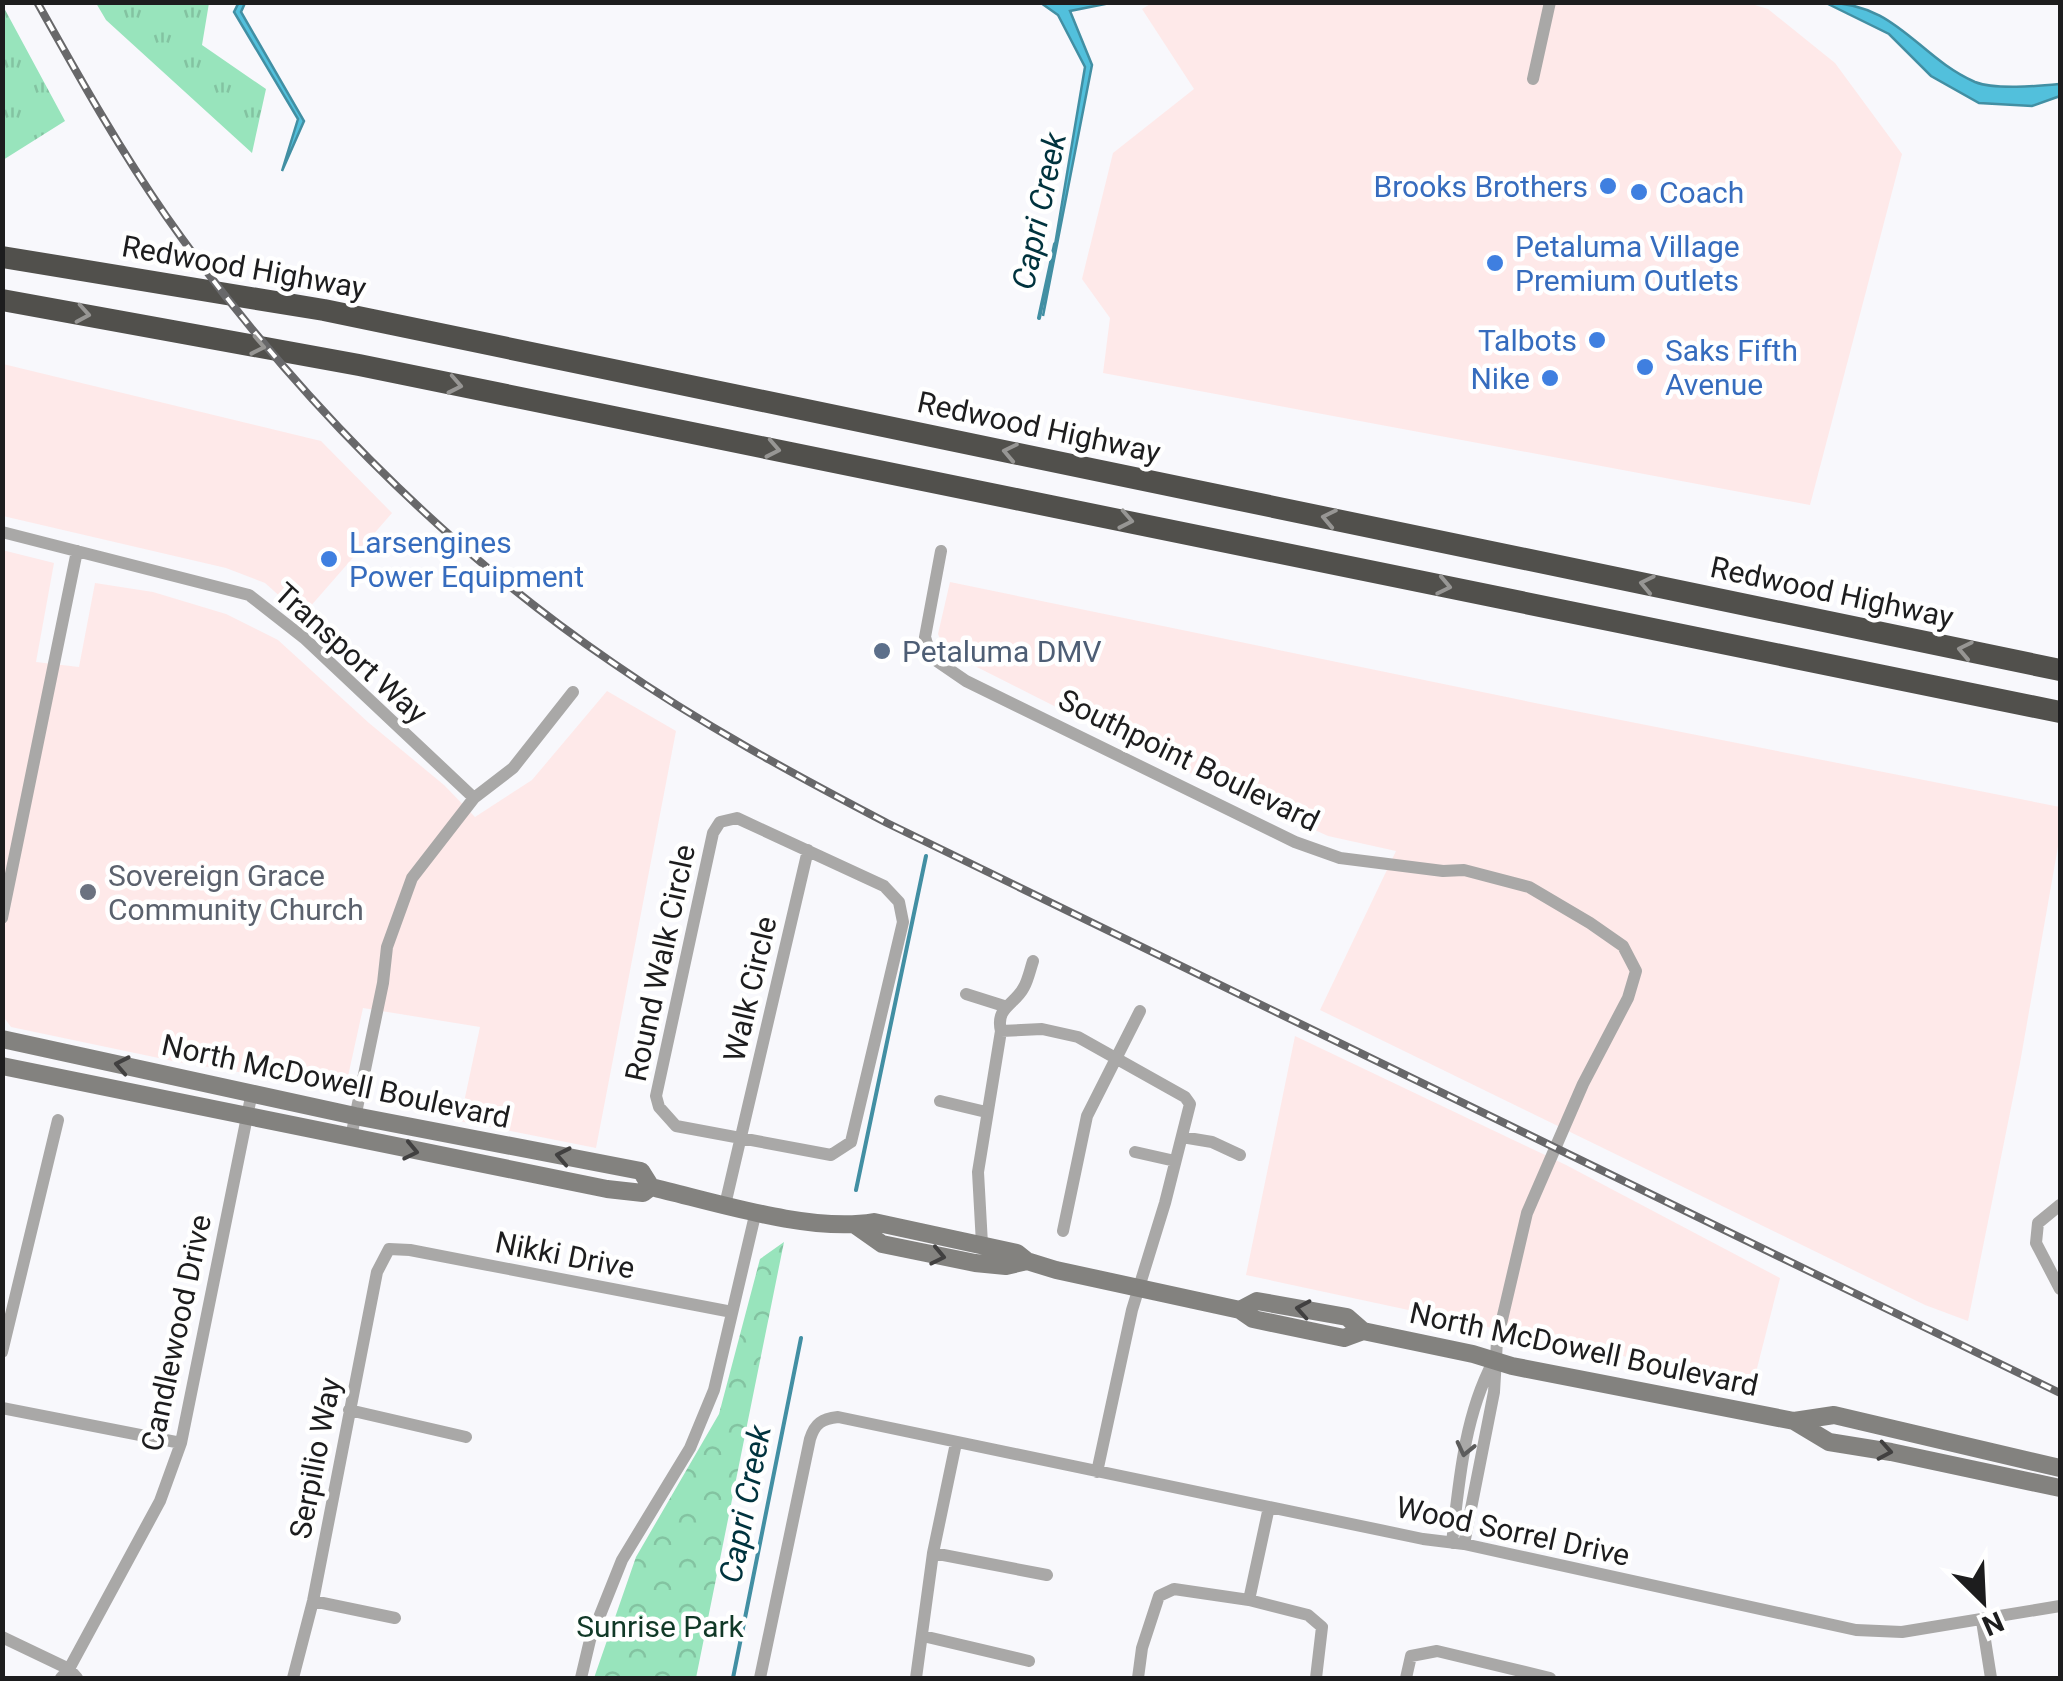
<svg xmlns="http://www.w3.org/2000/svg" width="2063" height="1681" font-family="Roboto,sans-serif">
<defs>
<pattern id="grass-tufts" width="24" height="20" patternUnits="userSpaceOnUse" patternTransform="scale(2.5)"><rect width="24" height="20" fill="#98e4bc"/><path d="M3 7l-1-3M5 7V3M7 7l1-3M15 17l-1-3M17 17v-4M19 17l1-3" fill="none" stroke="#83c3a1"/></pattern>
<pattern id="forest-crowns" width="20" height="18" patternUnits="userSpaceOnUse" patternTransform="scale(2.5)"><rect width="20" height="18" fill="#98e4bc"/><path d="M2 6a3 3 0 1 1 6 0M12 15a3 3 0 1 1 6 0" fill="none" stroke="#83c3a1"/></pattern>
</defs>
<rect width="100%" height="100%" fill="#f8f8fc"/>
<!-- commercial -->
<path fill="#fee9e9" d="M1152 3H1748L1768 9 1835 63 1902 154 1810 505 1103 373 1110 318 1082 279 1113 153 1194 89 1142 9Z
M3 364 321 441 392 513 302 616 265 583 226 568 3 516Z
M2 550 54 563 36 662 79 667 95 583 153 592 226 614 278 640 369 723 444 785 475 817 532 780 607 691 676 731 596 1148 460 1121 480 1027 363 1008 345 1090 173 1061 11 1027 2 1015Z
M950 582 1545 705 2060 807V835L2020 1063 1968 1321 1925 1305 1320 1010 1396 851 1328 836 1157 758 945 651 938 634Z
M1295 1036 1566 1165 1780 1278 1753 1384 1246 1275Z"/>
<!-- grass -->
<path fill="url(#grass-tufts)" d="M96 3H209L202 45 266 89 252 153 106 20Z
M3 6 65 121 3 160H2Z"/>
<!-- forest -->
<path fill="url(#forest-crowns)" d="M784 1242 696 1678H594L636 1557 719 1414 760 1259Z"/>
<!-- water -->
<path fill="#52c0dc" stroke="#428fa3" stroke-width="2.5" d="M239 2 245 3 241 12 304 121 282 171 298 119 234 12Z
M1041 3H1110L1070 11 1092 65 1043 316 1085 67 1058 15Z
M1826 3C1896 2 1918 57 1975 82 1995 90 2038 86 2060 84V96L2032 106 1979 103 1931 76 1889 34Z"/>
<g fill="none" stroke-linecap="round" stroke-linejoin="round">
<!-- stream -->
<path stroke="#428fa3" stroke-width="4" d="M1039 318 1055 244
M856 1190 926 856
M733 1678 801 1338"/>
<!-- street -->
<path stroke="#a9a8a7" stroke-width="12" d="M1533 79 1550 2
M2 532 249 595 304 638 474 798
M941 551 925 637 931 657 966 681 1295 842 1340 858 1443 871 1464 870 1529 887 1590 923 1623 946 1636 971 1628 998 1583 1084 1527 1213 1497 1341 1494 1392 1464 1544
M737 818 884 886 899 902 903 922 851 1142 831 1155 676 1126 659 1107 656 1096 713 833 720 822Z
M2 918 77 551
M966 994 1004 1006
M1001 1031 1042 1029 1078 1037 1185 1097 1190 1104 1165 1203 1132 1310 1097 1472
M940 1101 986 1112
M351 1137 383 983 387 947 412 878 474 798 513 768 573 692
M1182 1137 1212 1142 1240 1155
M1135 1152 1175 1161
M725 1205 808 850
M2060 1205 2038 1223 2036 1243 2060 1289
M1063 1231 1087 1116 1140 1011
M982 1244 978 1172 1001 1031C995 1007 1015 1005 1024 987 1028 980 1030 970 1033 961
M2 1352 58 1120
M2 1408 181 1443
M349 1410 466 1437
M1452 1543C1459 1482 1464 1417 1493 1362
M933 1553 1047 1575
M1249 1600 1269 1507
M313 1601 395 1618
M1982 1621 1991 1678
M923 1636 1029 1661
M2 1637 69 1669 61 1678
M77 1678 69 1669 160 1501 181 1443 252 1092
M293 1678 313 1601 377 1272 389 1249 410 1250 732 1312
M581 1678 590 1640 622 1560 690 1448 714 1390 756 1211
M760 1678 810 1439C815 1423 822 1419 838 1417L1423 1539 1464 1544 1856 1630 1902 1632 2060 1606
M916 1678 933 1553 956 1443
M1138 1678 1142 1648 1159 1596 1174 1589 1249 1600 1308 1615 1322 1627 1316 1678
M1406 1678 1411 1656 1437 1651 1550 1678"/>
<!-- secondary -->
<path stroke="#83827f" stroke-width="18" d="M2 1039 355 1116 641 1171 651 1187
M2 1066 607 1189 643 1193 651 1187C715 1202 810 1233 874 1222L1017 1253 1027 1261 1056 1270 1240 1310 1253 1319 1344 1338 1363 1331
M855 1225 882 1244 975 1263 1006 1266 1027 1261
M1240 1310 1257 1301 1347 1317 1363 1331 1473 1354 1512 1366 1794 1421 1834 1415 2060 1468
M1794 1421 1829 1442 1891 1452 2060 1488"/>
<!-- highway -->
<path stroke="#51504c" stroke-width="22" d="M2 257 324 310 2060 670
M2 300 359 365 2060 712"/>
<defs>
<path id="rail" d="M37 2C78 75 118 147 166 216 286 387 440 545 613 663 701 724 793 774 887 823L2060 1393"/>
</defs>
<!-- rail casing -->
<use href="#rail" stroke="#68686a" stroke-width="8"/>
<!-- rail -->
<use href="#rail" stroke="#fff" stroke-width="4" stroke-dasharray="11" stroke-linecap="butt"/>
</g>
<!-- one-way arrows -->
<defs><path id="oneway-chevron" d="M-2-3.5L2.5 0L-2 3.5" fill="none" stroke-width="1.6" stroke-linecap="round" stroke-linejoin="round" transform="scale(2.5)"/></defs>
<g stroke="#979694">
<use href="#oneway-chevron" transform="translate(83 314) rotate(10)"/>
<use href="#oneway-chevron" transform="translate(258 346) rotate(11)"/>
<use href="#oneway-chevron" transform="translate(455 385) rotate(11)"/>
<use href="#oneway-chevron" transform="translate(773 449) rotate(11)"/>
<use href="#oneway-chevron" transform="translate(1010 452) rotate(-168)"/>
<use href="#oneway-chevron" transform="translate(1329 518) rotate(-168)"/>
<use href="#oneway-chevron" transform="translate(1126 520) rotate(11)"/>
<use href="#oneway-chevron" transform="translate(1647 584) rotate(-168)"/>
<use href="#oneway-chevron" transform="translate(1444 586) rotate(12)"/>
<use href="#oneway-chevron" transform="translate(1965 650) rotate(-168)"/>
</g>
<g stroke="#414040">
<use href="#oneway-chevron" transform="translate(122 1065) rotate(-169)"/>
<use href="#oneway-chevron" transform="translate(411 1151) rotate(12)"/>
<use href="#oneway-chevron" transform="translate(563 1156) rotate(-169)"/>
<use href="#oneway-chevron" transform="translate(938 1256) rotate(12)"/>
<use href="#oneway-chevron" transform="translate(1303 1309) rotate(-170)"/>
<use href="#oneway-chevron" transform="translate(1885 1451) rotate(10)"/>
</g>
<use stroke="#5c5c5c" href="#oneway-chevron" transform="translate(1465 1449) rotate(103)"/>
<!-- markers -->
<g fill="#3f7fe0" stroke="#fff" stroke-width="4">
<circle cx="1608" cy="186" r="10"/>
<circle cx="1639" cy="192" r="10"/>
<circle cx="1495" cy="263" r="10"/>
<circle cx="1597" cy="340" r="10"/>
<circle cx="1645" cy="367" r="10"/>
<circle cx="1550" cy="378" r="10"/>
<circle cx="329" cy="559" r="10"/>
</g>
<circle fill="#5c6f8a" stroke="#fff" stroke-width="4" cx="882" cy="651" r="10"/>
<circle fill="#6b7280" stroke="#fff" stroke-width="4" cx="88" cy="892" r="10"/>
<g text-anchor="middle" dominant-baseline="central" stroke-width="9" stroke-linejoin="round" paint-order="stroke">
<!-- shop labels -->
<g font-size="30" fill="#366cbe" stroke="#fff" text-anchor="start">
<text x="1588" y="186" text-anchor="end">Brooks Brothers</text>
<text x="1659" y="192">Coach</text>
<text x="1515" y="246">Petaluma Village<tspan x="1515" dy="34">Premium Outlets</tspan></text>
<text x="1577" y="340" text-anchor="end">Talbots</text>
<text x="1665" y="350">Saks Fifth<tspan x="1665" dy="34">Avenue</tspan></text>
<text x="1530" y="378" text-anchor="end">Nike</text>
<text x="349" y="542">Larsengines<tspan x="349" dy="34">Power Equipment</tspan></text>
</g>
<!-- street labels -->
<g font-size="30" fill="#1d1d1e" stroke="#fff">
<text transform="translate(244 267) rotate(10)">Redwood Highway</text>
<text transform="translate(1039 427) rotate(12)">Redwood Highway</text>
<text transform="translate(1832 592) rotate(12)">Redwood Highway</text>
<text transform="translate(351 653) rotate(42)">Transport Way</text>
<text transform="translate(1189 760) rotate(26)">Southpoint Boulevard</text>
<text transform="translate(660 963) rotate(-78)">Round Walk Circle</text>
<text transform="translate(750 989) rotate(-77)">Walk Circle</text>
<text transform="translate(336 1081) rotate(12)">North McDowell Boulevard</text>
<text transform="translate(565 1255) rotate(11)">Nikki Drive</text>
<text transform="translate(176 1333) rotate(-78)">Candlewood Drive</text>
<text transform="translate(1584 1349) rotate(12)">North McDowell Boulevard</text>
<text transform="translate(315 1458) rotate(-79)">Serpilio Way</text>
<text transform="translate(1513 1531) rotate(12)">Wood Sorrel Drive</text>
</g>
<!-- service labels -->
<g font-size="30" fill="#4e5e75" stroke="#fff" text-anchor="start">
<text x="902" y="651">Petaluma DMV</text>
</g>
<!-- worship labels -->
<g font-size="30" fill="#5b616d" stroke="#fff" text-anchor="start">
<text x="108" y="875">Sovereign Grace<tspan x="108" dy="34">Community Church</tspan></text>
</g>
<!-- park labels -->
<g font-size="30" fill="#113927" stroke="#fff">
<text x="660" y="1626">Sunrise Park</text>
</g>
<!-- water labels -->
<g font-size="32" font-style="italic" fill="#00333e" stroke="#fff">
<text transform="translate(1039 211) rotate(-78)">Capri Creek</text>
<text transform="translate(745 1504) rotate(-79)">Capri Creek</text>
</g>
</g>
<!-- border -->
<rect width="2063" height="1681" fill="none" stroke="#1d1d1e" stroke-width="10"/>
<!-- north arrow -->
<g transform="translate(1983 1601) rotate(156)" stroke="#ffffff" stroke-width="8" paint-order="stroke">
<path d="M0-8L18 38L0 25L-18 38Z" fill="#1d1d1e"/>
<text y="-15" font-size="28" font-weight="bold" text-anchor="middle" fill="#1d1d1e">N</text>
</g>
</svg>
